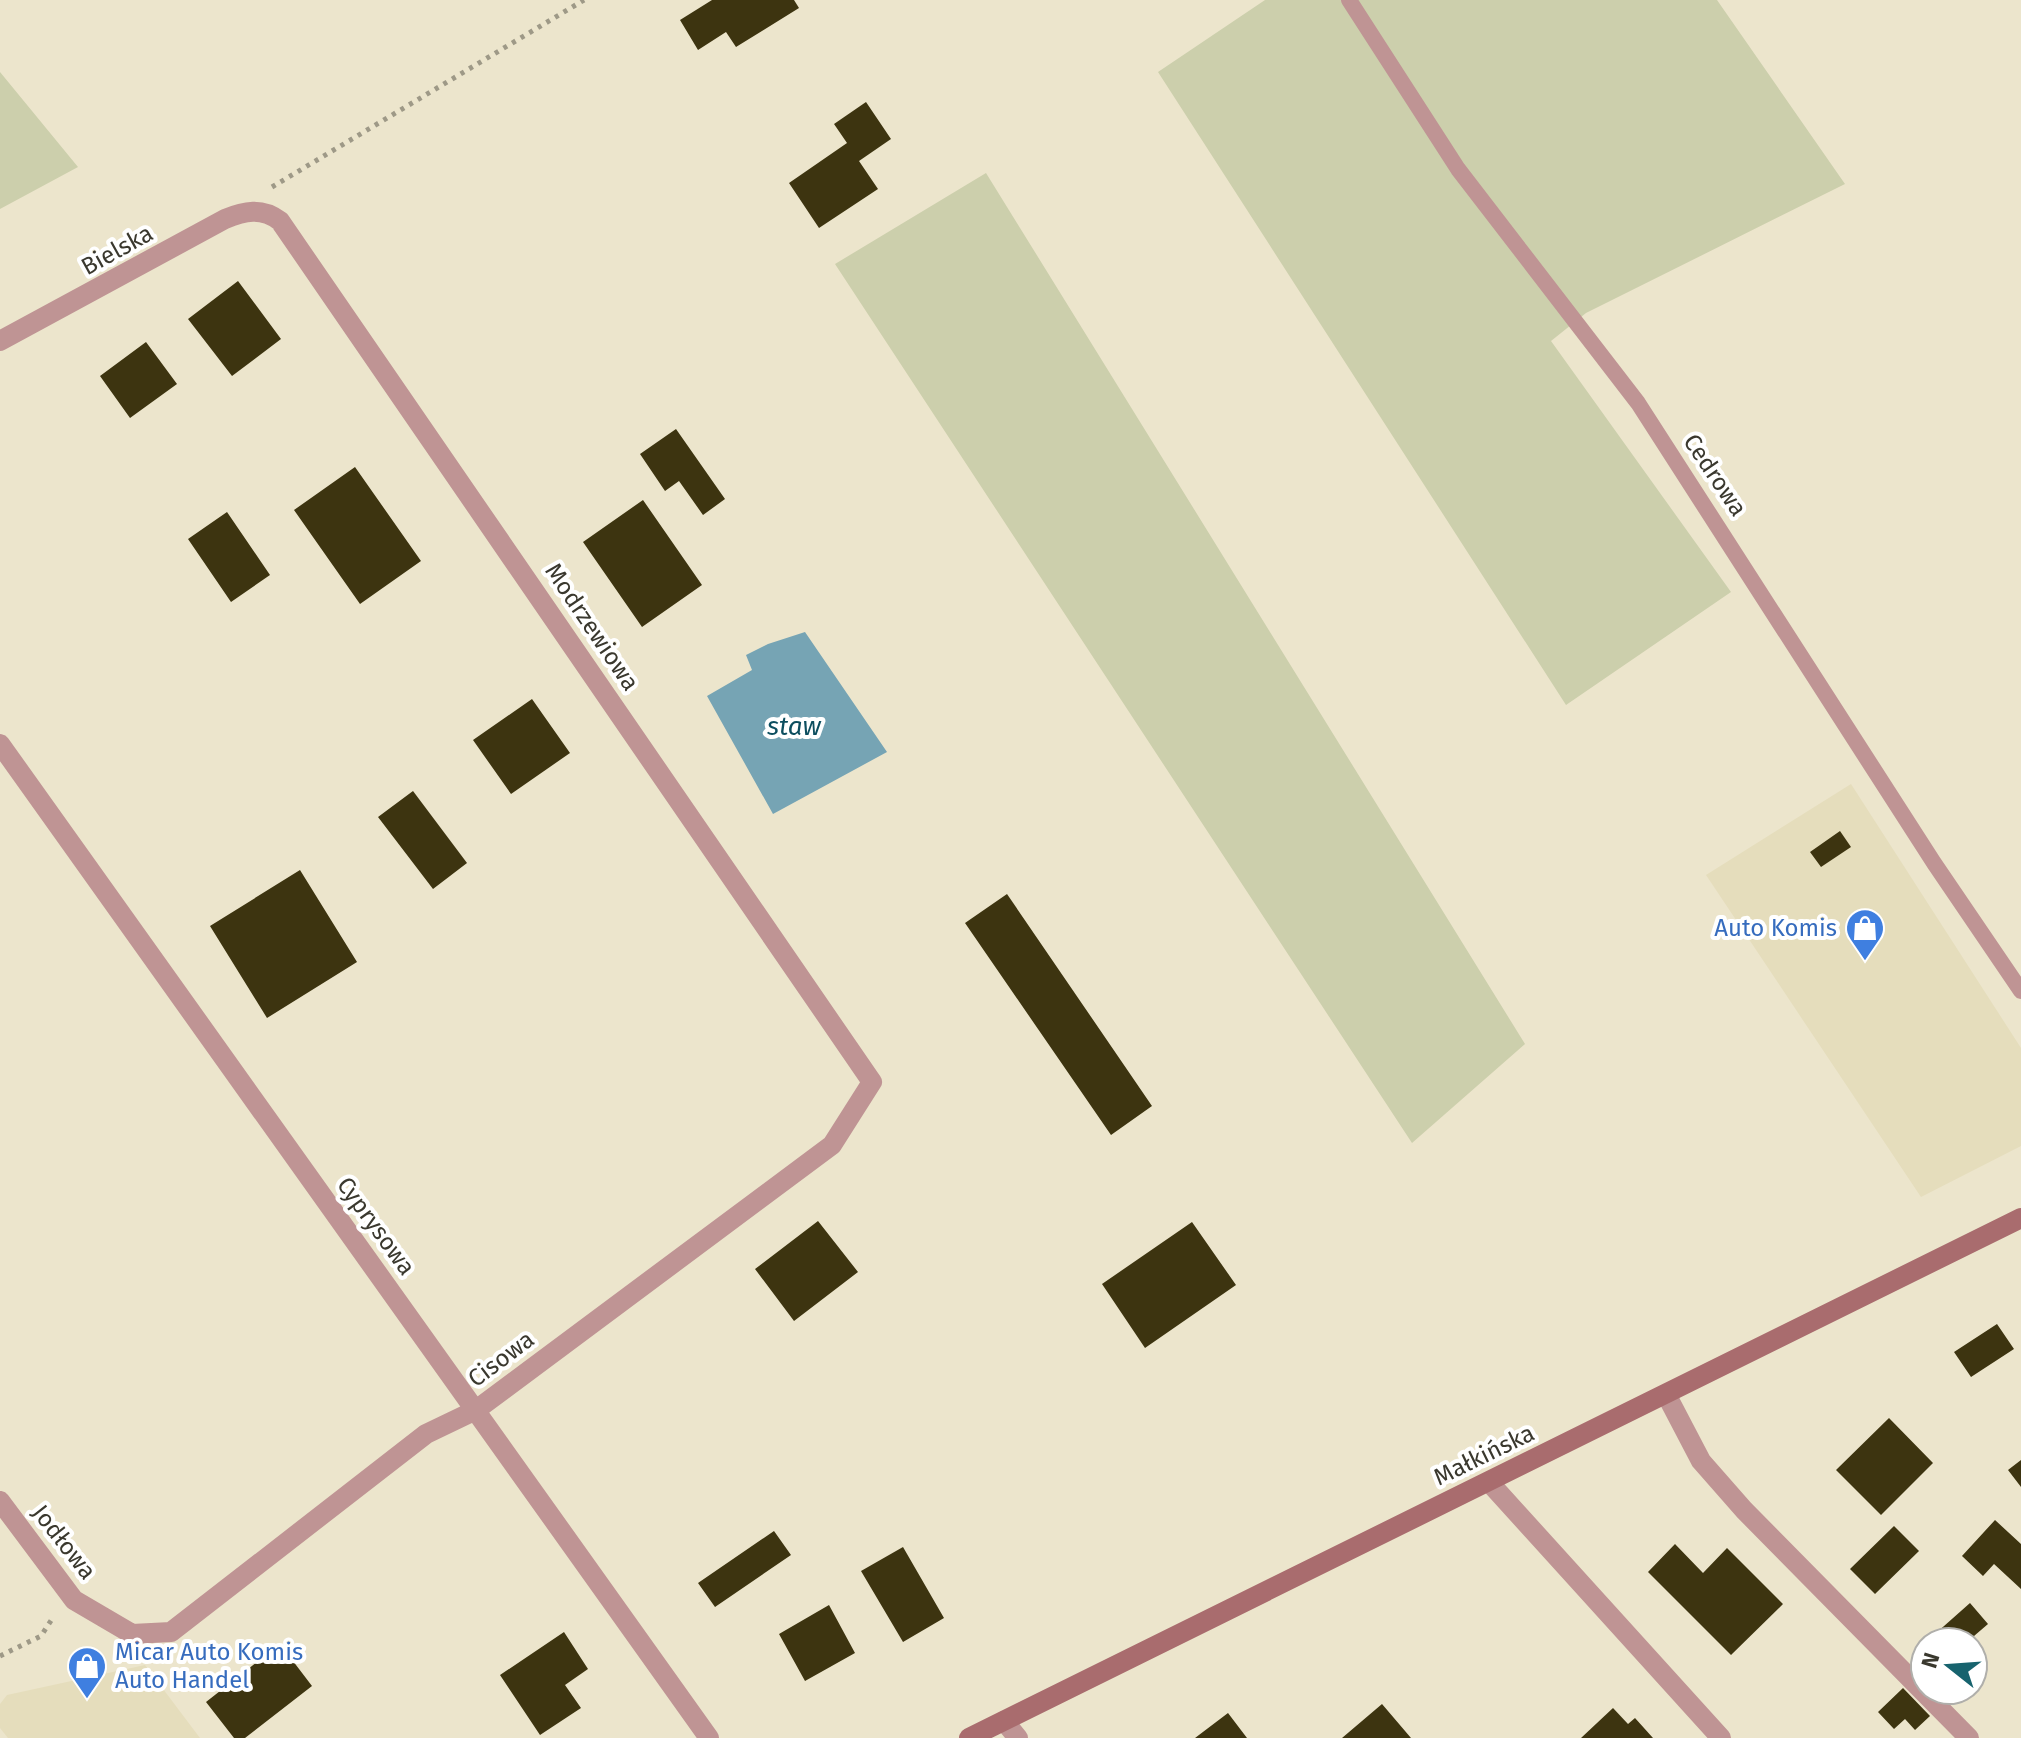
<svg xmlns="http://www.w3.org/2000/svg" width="2021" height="1738" font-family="'Fira Sans',sans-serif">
<rect width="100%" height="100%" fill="#ece5cc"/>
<!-- built -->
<path fill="#e5ddbc" d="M1851 784 2021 1048V1146L1921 1197 1706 875Z
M145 1665 200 1738H8L0 1728V1704L7 1695Z"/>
<!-- green -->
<path fill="#cccfac" d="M1265 0H1717L1845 184 1586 313 1551 341 1731 592 1566 705 1158 72Z
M0 72 78 167 0 209Z
M986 173 1525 1044 1412 1143 835 264Z"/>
<!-- water -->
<path fill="#76a4b4" d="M805 632 887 752 773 814 707 696 752 670 746 655 768 644Z"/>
<!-- building -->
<path fill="#3d3410" d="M712 0H794L799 8 736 47 726 32 698 50 680 20Z
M866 102 891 139 859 161 878 189 819 228 789 183 847 143 834 124Z
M238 281 281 339 232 376 188 319Z
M146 342 177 384 130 418 100 376Z
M676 429 725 499 703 515 679 481 665 491 640 454Z
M355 467 421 561 360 604 294 510Z
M643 500 702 585 642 627 583 542Z
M227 512 270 575 231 602 188 539Z
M532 699 570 753 511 794 473 740Z
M413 791 467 863 433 889 378 817Z
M1840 831 1851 847 1821 867 1810 852Z
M300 870 357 962 267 1018 210 926Z
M1007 894 1152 1106 1111 1135 965 923Z
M818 1221 858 1272 794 1321 755 1269Z
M1192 1222 1236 1285 1145 1348 1102 1284Z
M1997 1324 2014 1349 1971 1377 1954 1352Z
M1889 1418 1933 1463 1881 1515 1836 1470Z
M2021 1460V1487L2008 1470Z
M1995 1520 2021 1544V1589L1994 1564 1983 1576 1962 1556Z
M1894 1526 1919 1551 1875 1594 1850 1569Z
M774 1531 791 1555 715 1607 698 1583Z
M1675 1544 1703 1573 1727 1548 1783 1604 1731 1655 1648 1572Z
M903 1547 944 1618 903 1642 861 1571Z
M1970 1603 1988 1624 1967 1642H1926Z
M829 1605 855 1653 805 1681 779 1634Z
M564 1632 588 1669 565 1685 581 1708 540 1735 500 1675Z
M280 1644 312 1686 245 1738H234L206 1702Z
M1903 1688 1930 1716 1915 1730 1905 1719 1894 1729 1878 1712Z
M1382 1704 1411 1738H1342Z
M1613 1708 1628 1724 1635 1718 1653 1738H1581Z
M1228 1713 1247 1738H1195Z"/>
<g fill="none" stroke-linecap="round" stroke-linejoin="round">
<!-- path -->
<path stroke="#9e9987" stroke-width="5" stroke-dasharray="4 6" stroke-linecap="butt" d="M272 187 584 0
M0 1656 41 1636 52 1619"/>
<!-- service -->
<path stroke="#bf9494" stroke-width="16" d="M1349 0 1458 169 1638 403 1934 863 2021 991"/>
<!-- minor -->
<path stroke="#bf9494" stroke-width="20" d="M0 341 225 219C244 211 262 207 280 221L872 1082 832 1145 476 1410 426 1434 171 1632 132 1634 74 1600 0 1501
M0 744 709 1738
M1667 1396 1701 1461 1744 1510 1969 1738
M1489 1482 1721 1738
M1004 1721 1018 1738"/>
<!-- secondary -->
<path stroke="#a96c6e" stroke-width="20" d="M969 1738 2021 1218"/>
</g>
<!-- icons -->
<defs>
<symbol id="shop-pin" viewBox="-11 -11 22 30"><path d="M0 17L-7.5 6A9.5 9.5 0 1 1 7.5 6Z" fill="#3f7fe0" stroke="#fff"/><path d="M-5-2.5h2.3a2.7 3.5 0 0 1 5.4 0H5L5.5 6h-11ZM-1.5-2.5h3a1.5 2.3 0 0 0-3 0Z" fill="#fff"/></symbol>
</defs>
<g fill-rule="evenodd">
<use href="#shop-pin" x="1843" y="906" width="44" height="60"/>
<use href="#shop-pin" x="65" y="1644" width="44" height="60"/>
</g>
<g text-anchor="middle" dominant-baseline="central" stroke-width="8" stroke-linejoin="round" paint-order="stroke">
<!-- street labels -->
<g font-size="24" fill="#3a382e" stroke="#fff">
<text transform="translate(117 250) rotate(-29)">Bielska</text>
<text transform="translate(1715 475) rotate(56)">Cedrowa</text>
<text transform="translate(592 627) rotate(56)">Modrzewiowa</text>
<text transform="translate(376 1226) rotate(54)">Cyprysowa</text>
<text transform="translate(501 1359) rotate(-37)">Cisowa</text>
<text transform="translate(1484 1455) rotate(-26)">Małkińska</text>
<text transform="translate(64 1542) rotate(52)">Jodłowa</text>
</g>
<!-- shop labels -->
<g font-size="24" fill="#366cbe" stroke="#fff" text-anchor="end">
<text x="1837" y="928">Auto Komis</text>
<text x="115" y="1652" text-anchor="start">Micar Auto Komis<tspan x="115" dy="28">Auto Handel</tspan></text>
</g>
<!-- water labels -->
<g font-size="26" font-style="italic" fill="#0c4e5f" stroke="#fff">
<text x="794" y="726">staw</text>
</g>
</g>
<!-- north arrow -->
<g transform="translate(1949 1666) rotate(287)"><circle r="38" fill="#ffffff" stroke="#b0afab" stroke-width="2"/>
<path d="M0-6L14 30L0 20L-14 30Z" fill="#17636e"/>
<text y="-12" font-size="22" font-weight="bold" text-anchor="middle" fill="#3a382e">N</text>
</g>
</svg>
